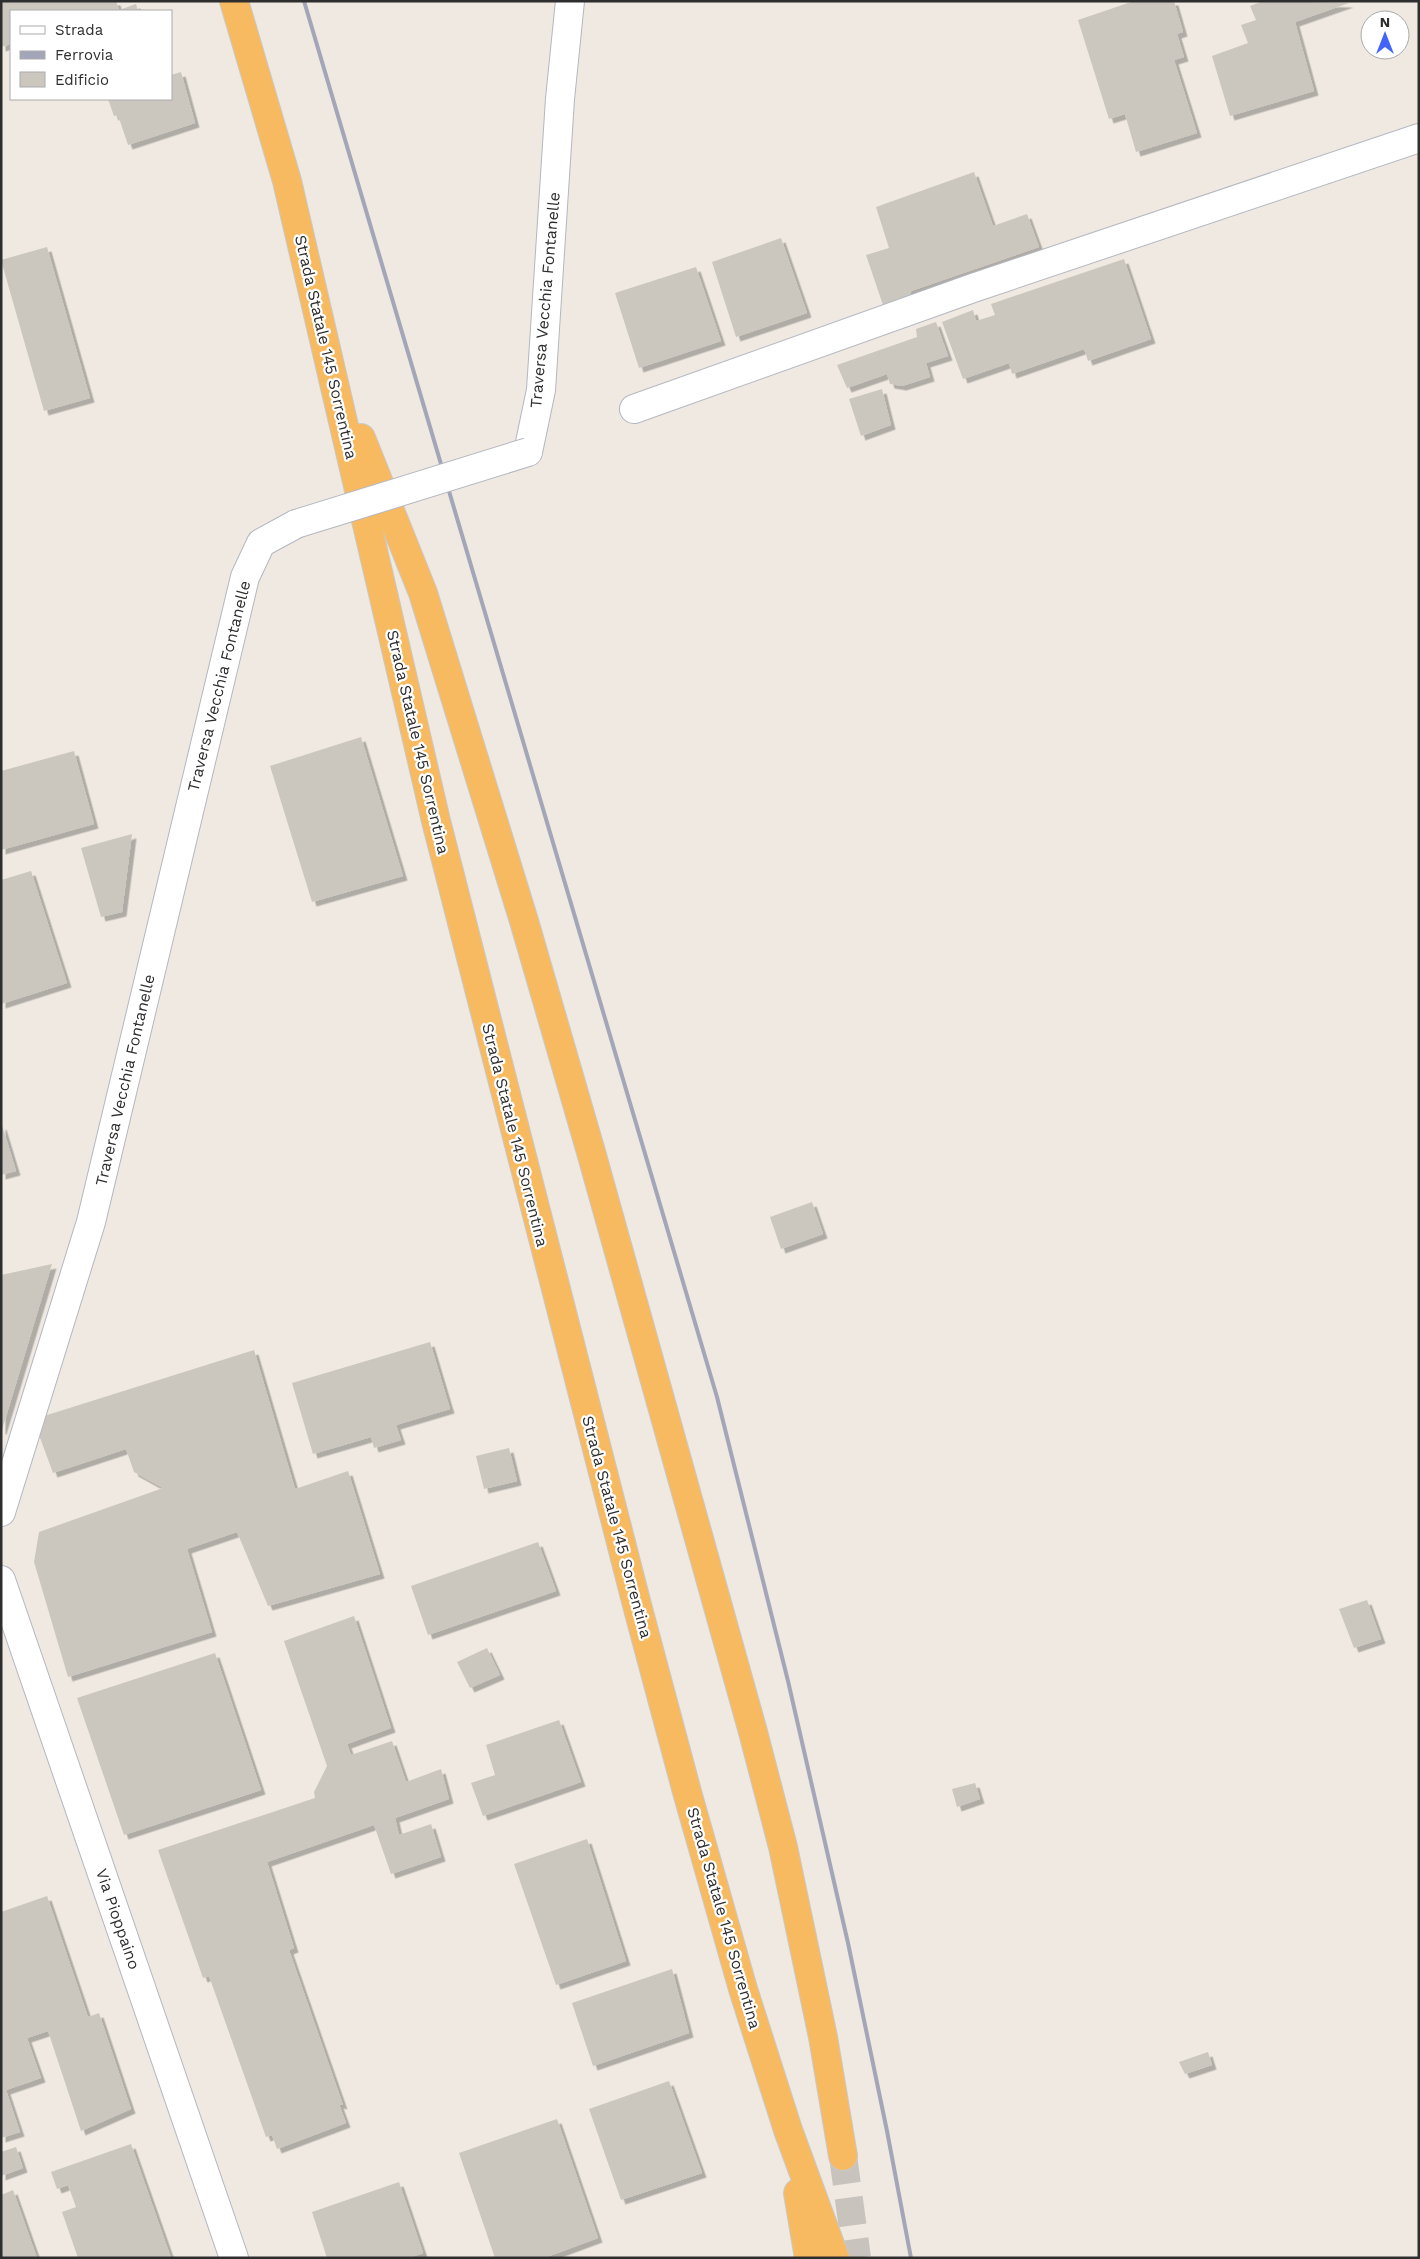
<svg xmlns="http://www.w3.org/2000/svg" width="1420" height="2259" font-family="'Work Sans',sans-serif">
<defs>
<filter id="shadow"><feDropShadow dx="4.5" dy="4.5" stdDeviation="0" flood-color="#0004"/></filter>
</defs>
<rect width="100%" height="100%" fill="#efe9e1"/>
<!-- building -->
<path fill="#cbc7bf" filter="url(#shadow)" d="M1 1H116L119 10 136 4 138 11H11V44L1 47Z
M1134 1H1174L1183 32 1177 34 1184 57 1174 60 1197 133 1136 152 1125 114 1109 119 1078 20Z
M1263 1 1349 3 1295 22 1314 91 1230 116 1212 56 1248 43 1241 25 1256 20 1250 6Z
M181 72 195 123 128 145 118 115 114 116 108 99H171V75Z
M974 172 993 226 1027 214 1039 247 914 290 910 292 913 301 885 311 866 255 889 248 876 207Z
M781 238 807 313 736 337 712 262Z
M47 247 90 398 44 411 1 260Z
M1124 259 1151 339 1088 361 1084 349 1012 374 1009 363 963 379 942 322 973 310 976 321 995 315 991 304Z
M696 267 721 341 639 368 615 293Z
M936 322 948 356 926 363 930 377 902 386 890 384 887 374 847 388 837 365 917 337 916 329Z
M882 389 891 425 861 436 849 399Z
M361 737 403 876 312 902 270 766Z
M74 751 94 824 1 850V771Z
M132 834 122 912 101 917 81 848Z
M31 871 67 983 1 1004V880Z
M2 1125 16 1171 1 1175V1126Z
M812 1202 823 1234 781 1249 770 1217Z
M52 1264 2 1430H1V1275Z
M430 1342 450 1409 396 1425 401 1440 374 1448 371 1437 313 1454 292 1383Z
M254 1350 295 1489 348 1471 380 1574 268 1606 237 1532 187 1549 212 1632 68 1677 34 1562 39 1532 163 1488 134 1472 126 1449 53 1473 39 1435 44 1416Z
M509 1448 517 1481 484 1489 476 1456Z
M538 1542 556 1591 428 1635 411 1586Z
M1367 1600 1381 1639 1354 1648 1339 1609Z
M354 1616 391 1728 347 1744 351 1755 392 1741 406 1782 441 1769 449 1799 395 1818 399 1835 431 1824 441 1857 391 1874 374 1825 267 1862 294 1948 289 1950 343 2105 339 2104 346 2123 277 2149 272 2135 266 2137 209 1976 203 1978 158 1850 315 1798 314 1792 327 1766 284 1641Z
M487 1648 500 1675 470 1688 457 1662Z
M215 1653 261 1790 124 1835 77 1698Z
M559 1720 581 1782 483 1816 471 1783 495 1775 486 1745Z
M975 1783 980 1799 957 1807 952 1789Z
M587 1839 626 1961 556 1985 514 1864Z
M47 1896 88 2017 99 2013 131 2109 81 2131 48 2031 27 2038 41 2078 6 2090 20 2132 1 2138V1912Z
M672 1969 689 2033 593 2066 572 2003Z
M1208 2052 1212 2065 1185 2074 1179 2062Z
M669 2081 702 2173 621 2200 589 2109Z
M557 2119 598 2238 544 2258H495L459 2153Z
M131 2144 171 2258H78L62 2212 76 2207 68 2185 57 2189 51 2172Z
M16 2147 23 2168 1 2176V2152Z
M399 2182 423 2253 409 2258H327L312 2212Z
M13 2190 37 2258H1V2195Z"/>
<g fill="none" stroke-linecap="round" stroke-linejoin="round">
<!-- trunk-tunnel -->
<path stroke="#c8c4bd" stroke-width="28" stroke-dasharray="28 14" stroke-linecap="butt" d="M843 2156 857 2258"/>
<defs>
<path id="minor" d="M634 409 973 288 1419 138
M528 452 541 390 560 99 570 1
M1 1512 91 1222 245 577 261 543 296 524"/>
<path id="secondary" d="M1 1580 234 2258"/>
<path id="trunk" d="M234 1 287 181 436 821 637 1605 687 1792 743 1989 788 2130 835 2258
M361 438 423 593 524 921 591 1152 753 1732 783 1847 823 2037 843 2156
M798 2193 809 2258"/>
</defs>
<!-- minor casing -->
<use href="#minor" stroke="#b4b7c1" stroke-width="30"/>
<!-- secondary casing -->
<use href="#secondary" stroke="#b4b7c1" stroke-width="30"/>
<!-- trunk casing -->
<use href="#trunk" stroke="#c9c9c9" stroke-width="30"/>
<!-- minor -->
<use href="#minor" stroke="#fff" stroke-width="28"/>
<!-- secondary -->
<use href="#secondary" stroke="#fff" stroke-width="28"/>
<!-- trunk -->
<use href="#trunk" stroke="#f8ba60" stroke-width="28"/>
<!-- rail -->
<path stroke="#a3a6b8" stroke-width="4" d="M304 1 717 1397 788 1681 848 1943 887 2131 911 2258"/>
<defs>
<path id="minor-bridge" d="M296 524 528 452"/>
</defs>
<!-- minor-bridge casing -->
<use href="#minor-bridge" stroke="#b4b7c1" stroke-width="30" stroke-linecap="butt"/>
<!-- minor-bridge -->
<use href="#minor-bridge" stroke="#fff" stroke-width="28"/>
</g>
<g text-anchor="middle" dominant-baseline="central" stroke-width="4.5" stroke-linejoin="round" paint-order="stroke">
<!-- street labels -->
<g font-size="16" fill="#2e2e2e" stroke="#fff">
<text transform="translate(545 300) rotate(-85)">Traversa Vecchia Fontanelle</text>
<text transform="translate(326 347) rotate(77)">Strada Statale 145 Sorrentina</text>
<text transform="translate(219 686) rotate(-76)">Traversa Vecchia Fontanelle</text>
<text transform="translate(418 742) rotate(77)">Strada Statale 145 Sorrentina</text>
<text transform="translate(125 1080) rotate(-77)">Traversa Vecchia Fontanelle</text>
<text transform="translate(515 1135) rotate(76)">Strada Statale 145 Sorrentina</text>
<text transform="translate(617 1527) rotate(75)">Strada Statale 145 Sorrentina</text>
<text transform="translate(724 1918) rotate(74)">Strada Statale 145 Sorrentina</text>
<text transform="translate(118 1919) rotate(71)">Via Pioppaino</text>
</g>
</g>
<!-- border -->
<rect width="1420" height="2259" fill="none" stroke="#2e2e2e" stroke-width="5"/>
<!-- legend -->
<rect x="10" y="10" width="162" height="90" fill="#ffffff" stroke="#ababab"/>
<rect x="20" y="26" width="25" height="8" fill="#ffffff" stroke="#ababab"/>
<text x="55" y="35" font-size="15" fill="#2e2e2e">Strada</text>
<rect x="20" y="51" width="25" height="8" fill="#a3a6b8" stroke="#ababab"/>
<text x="55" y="60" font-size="15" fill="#2e2e2e">Ferrovia</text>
<rect x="20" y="72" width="25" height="15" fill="#cbc7bf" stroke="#ababab"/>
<text x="55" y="85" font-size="15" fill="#2e2e2e">Edificio</text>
<!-- north arrow -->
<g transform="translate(1385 35)"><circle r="24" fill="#ffffff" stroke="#ababab"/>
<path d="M0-4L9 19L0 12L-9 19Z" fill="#4264fb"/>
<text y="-8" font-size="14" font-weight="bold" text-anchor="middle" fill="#2e2e2e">N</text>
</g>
</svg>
